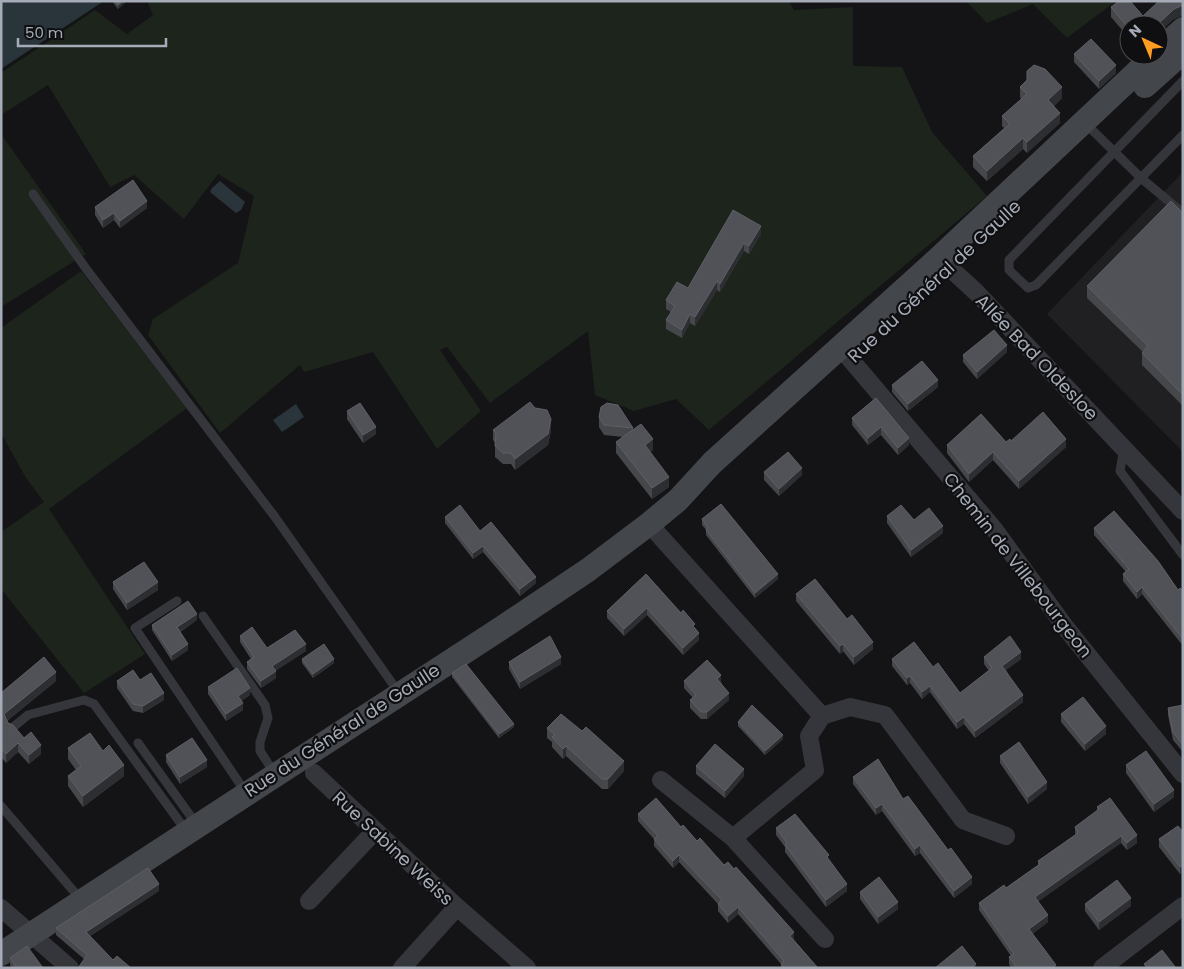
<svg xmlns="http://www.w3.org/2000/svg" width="1184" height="969" font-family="Poppins,sans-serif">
<rect width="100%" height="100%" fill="#141416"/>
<!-- built -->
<path fill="#202023" d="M1183 172V452L1047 314Z"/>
<!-- green -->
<path fill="#1c241c" d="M147 1H789L794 10 853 7V66L902 67 932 132 987 196 709 430 676 399 634 411 595 395 588 331 490 403 447 347 440 350 481 411 437 449 373 352 304 372 300 365 220 433 148 335 153 319 238 263 254 196 218 174 184 219 134 175 110 187 48 85 1 115V73L95 10 127 34 153 15Z
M966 1H1116L1067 38 1033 4 987 23Z
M1 134 86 254 1 307Z
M81 271 187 408 49 509 145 654 84 693 1 589V532L44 502 26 478 1 433V328Z"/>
<!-- water -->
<path fill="#29353b" d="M1 1H104L1 69Z
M220 181 245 202 241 210 236 213 210 192 212 188Z
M296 404 304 417 282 432 273 420Z"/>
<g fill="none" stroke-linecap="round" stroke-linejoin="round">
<!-- lane -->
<path stroke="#35363b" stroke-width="9" d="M1183 81 1009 260V270L1028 288 1036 285 1183 135
M1084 122 1141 178 1183 213
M33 194 87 270 275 517 399 693
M1124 448 1120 471 1183 555
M177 601 135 628 246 793
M203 616 265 705 268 718 260 742V751L275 774
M12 728 28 715 84 700 94 704 187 832
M138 743 197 825
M1 806 82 901"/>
<!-- street -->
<path stroke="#35363b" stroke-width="18" d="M939 258 976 292 1183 511
M840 347 994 529 1066 628 1183 774
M649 524 822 716
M314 773 457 907 527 968
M661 780 733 838 825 939
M733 838 815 770 809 736 822 716 850 707 885 715 963 820 1006 836
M309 901 375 831
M1 908 70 968
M402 968 457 907
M1102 968 1183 906"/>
<!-- secondary -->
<path stroke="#43464b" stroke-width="24" d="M1159 51 1183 29
M1145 86 1183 52
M1 954 506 625 588 570 649 524 678 500 712 463 939 258 1155 55"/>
</g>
<!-- wall -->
<path fill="#45474b" d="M112 1H127L118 9Z
M1183 1V14L1181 16 1174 19 1129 25V38L1111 17V7L1143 16Z
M1074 54 1116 73 1099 89 1074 62Z
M1020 87 1062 98 1054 106 1060 123 1027 153 1023 149 987 181 973 167V156L1004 128 1002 126V116L1021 99 1020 97Z
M95 207 147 208 120 228 114 220 103 228 95 215Z
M733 210 761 234 749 254 744 251 720 292 717 290 695 326 690 323 682 338 666 329V320L671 312 666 309V300L688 288Z
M1183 213V405H1182L1142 365V353L1143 352 1087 298V286Z
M1007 352 977 379 963 362V355Z
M892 385 938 387 908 411 892 392Z
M876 398 909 445 898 455 881 435 868 445 852 425V418Z
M347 411 376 434 363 443 347 419Z
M599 417 633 428V430L653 450 650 452 669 487 652 499 616 453V442L623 437 604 435 599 427Z
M493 430H551L548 445 515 470 511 464H503L495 457V443L493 440Z
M1011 441 1066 447 1019 489 993 460 969 482 947 453V445L1006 442Z
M764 472 802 475 779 496 764 480Z
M887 516 914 520 943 533 911 557 887 523Z
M445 517 480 531 536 583 520 596 483 552 473 559 445 523Z
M702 519 778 579 755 598 706 535V530L702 525Z
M1094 528 1178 590 1183 591V646L1142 594 1137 599 1123 581V574L1126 572 1094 535Z
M646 574 695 629 699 640 683 655 647 615 624 636 607 618V611Z
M113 582 158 590 127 610 113 589Z
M796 594 847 619 873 649 854 665 843 651 840 654 796 601Z
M197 620 180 632 188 650 172 661 152 630V625Z
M240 636 267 648 306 651 275 671 276 678 261 688 247 669V662L251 659 240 642Z
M984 657 1021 659 1006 670 1023 702 975 738 964 724 957 729 930 692 922 699 910 683 907 685 892 666V659L933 667 960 693 989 671 984 664Z
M302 659 334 663 313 678 302 663Z
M509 662 561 664 520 689 509 669Z
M452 673 514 727 499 738 452 677Z
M140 680 164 700 143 713 133 711 117 688V681Z
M56 681 7 721 8 723 41 754 29 764 18 752 6 763 1 757V693Z
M684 681 721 682 729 700 707 719H701L690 708V700L693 698 684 688Z
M208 687 250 695 241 701 243 710 226 721 208 694Z
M1183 705V752L1173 740 1168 715V708Z
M1061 714 1106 734 1085 751 1061 722Z
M738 722 783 739 765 755 738 726Z
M547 728 624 771 608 789H602L566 756 563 759 552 747V742L547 738Z
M68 748 103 751 124 776 83 807 68 786V776L76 770 68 759Z
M166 755 207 767 180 784 166 762Z
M1000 756 1047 789 1028 804 1000 763Z
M1126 765 1174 797 1154 812 1126 773Z
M696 766 744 776 725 798 696 774Z
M853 777 903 799 948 850 972 884 954 898 920 853 915 856 882 811 876 815 853 784Z
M1097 807 1137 843 1127 850 1121 843 1038 901 1048 922 1032 934 1056 968H1011L1009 964V957L1011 956 979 910V903L1006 888 1038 865V861L1075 835V827L1097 811Z
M638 814 681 827 724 865 794 940 818 968H781V964L738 914 728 923 718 911V904L679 862 673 868 654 846V839L638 821Z
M776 828 829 860 847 891 826 907 785 852V847L776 835Z
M1183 832 1180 874 1159 847V839Z
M159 891 90 936 113 960 131 968 84 959 56 935V928Z
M860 892 898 909 878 924 860 899Z
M1085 904 1131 906 1099 930 1085 911Z
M10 958 43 968H12L10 965Z"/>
<!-- shaded-wall -->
<path fill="#2d2e31" d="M123 1H127L118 9V5Z
M1183 4V14L1181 16 1174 19 1159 33V25H1157L1174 9Z
M1116 65V73L1099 89V81Z
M1062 87V98L1048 111V100Z
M1060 113V123L1027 153V142Z
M1023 138V149L987 181V171Z
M147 201V208L120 228V221Z
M114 213V220L103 228V220Z
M761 226V234L749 254V246Z
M744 243V251L720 292V284Z
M717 281V290L695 326V317Z
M690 314V323L682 338V330Z
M1007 345V352L977 379V372Z
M938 380V387L908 411V404Z
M1183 393V405H1182V394Z
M551 419V430L548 445 515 470V459Z
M376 427V434L363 443V435Z
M881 427V435L868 445V438Z
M909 438V445L898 455V448Z
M653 439V450L645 456V445Z
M1066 439V447L1019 489V481Z
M993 452V460L969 482V474Z
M802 468V475L779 496V489Z
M669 477V487L652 499V488Z
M943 526V533L911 557V550Z
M483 546V552L473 559V553Z
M778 574V579L755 598V593Z
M536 577V583L520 596V589Z
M158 582V590L127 610V603Z
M1142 587V594L1137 599V592Z
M647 608V615L624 636V629Z
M197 614V620L177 633V627Z
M699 633V640L683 655V648Z
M873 642V649L854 665V657Z
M188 644V650L172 661V655Z
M306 644V651L272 673V666Z
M843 644V651L840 654V646Z
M1021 652V659L1002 673V666Z
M561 657V664L520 689V682Z
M334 659V663L313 678V674Z
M276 671V678L261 688V681Z
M56 672V681L4 723V714Z
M721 675V682L717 686V679Z
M910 676V683L907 685V678Z
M930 686V692L922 699V692Z
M250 688V695L238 703V696Z
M164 693V700L143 713V706Z
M729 693V700L707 719V712Z
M1023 695V702L975 738V731Z
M243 703V710L226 721V714Z
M964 717V724L957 729V722Z
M514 724V727L499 738V734Z
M1106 726V734L1085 751V744Z
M783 735V739L765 755V751Z
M18 743V752L6 763V754Z
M41 745V754L29 764V755Z
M566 746V756L563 759V749Z
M207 760V767L180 784V777Z
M624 761V771L608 789V779Z
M124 765V776L83 807V796Z
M744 769V776L725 798V791Z
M1047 782V789L1028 804V797Z
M1174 790V797L1154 812V804Z
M882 804V811L876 815V808Z
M1137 835V843L1127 850V843Z
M1121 836V843L1035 904V897Z
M920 845V853L915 856V849Z
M679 855V862L673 868V861Z
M1183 865V873L1180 874V867Z
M972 877V884L954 898V891Z
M159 884V891L86 939V932Z
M847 884V891L826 907V900Z
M1131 898V906L1099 930V922Z
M898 902V909L878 924V917Z
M738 907V914L728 923V916Z
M1048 915V922L1029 937V929Z
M794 932V940L790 943V936Z
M976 964V968H971Z"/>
<!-- building -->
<path fill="#505257" stroke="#5d6066" d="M115 1H123L118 5Z
M1119 1H1130L1143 16 1159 1H1183V4L1181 6 1174 9 1157 25H1129V29L1111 7Z
M1091 39 1116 65 1099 81 1074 54Z
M1034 65 1045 69 1062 87 1048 100 1060 113 1027 142 1023 138 987 171 973 156 1010 124 1002 116 1027 94 1020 87 1027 80V71Z
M133 180 147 201 120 221 114 213 103 220 95 207Z
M1171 201 1183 213V393L1182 394 1142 353 1148 346 1087 286Z
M733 210 761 226 749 246 744 243 720 284 717 281 695 317 690 314 682 330 666 320 675 306 666 300 677 282 688 288Z
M994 330 1007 345 977 372 963 355Z
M922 361 938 380 908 404 892 385Z
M876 398 909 438 898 448 881 427 868 438 852 418Z
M530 402 535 408 547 410 551 419 548 434 515 459 511 453H503L495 446 496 433 493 430Z
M360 403 376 427 363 435 347 411Z
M607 403 618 405 633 428 604 425 599 417 601 407Z
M1043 412 1066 439 1019 481 993 452 969 474 947 445 981 414 1006 442 1010 439 1011 441Z
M641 424 653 439 645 445 669 477 652 488 616 442Z
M788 452 802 468 779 489 764 472Z
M721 504 778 574 755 593 706 530 708 528 702 519Z
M460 505 480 531 491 522 536 577 520 589 483 546 473 553 445 517Z
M901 505 914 520 929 508 943 526 911 550 887 516Z
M1114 511 1158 561 1178 590 1180 588 1183 591V639L1142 587 1137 592 1123 574 1129 569 1094 528Z
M144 562 158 582 127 603 113 582Z
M646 574 681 613 683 610 695 624 693 626 699 633 683 648 647 608 624 629 607 611Z
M815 579 847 619 852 615 873 642 854 657 843 644 840 646 796 594Z
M188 601 197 614 177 627 188 644 172 655 152 625Z
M252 627 267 648 295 630 306 644 272 666 276 671 261 681 247 662 254 657 240 636Z
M550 636 561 657 520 682 509 662Z
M1010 636 1021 652 1002 666 1023 695 975 731 964 717 957 722 930 686 922 692 910 676 907 678 892 659 914 642 933 667 938 663 960 693 992 668 984 657Z
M324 644 334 659 313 674 302 659Z
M44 657 56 672 4 714 8 723 13 725 24 738 31 732 41 745 29 755 18 743 6 754 1 748V693Z
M707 660 721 675 717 679 729 693 707 712H701L690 700 696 695 684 681Z
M466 664 514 724 499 734 452 673Z
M237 668 250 688 238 696 243 703 226 714 208 687Z
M133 670 140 680 151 673 164 693 143 706 133 704 117 681Z
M1083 697 1106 726 1085 744 1061 714Z
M752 705 783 735 765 751 738 722Z
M1183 705V745L1173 732 1168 708Z
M561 714 582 731 586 727 624 761 608 779H602L566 746 563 749 552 737 555 735 547 728Z
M90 733 103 751 109 745 124 765 83 796 68 776 81 766 68 748Z
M192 738 207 760 180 777 166 755Z
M1019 742 1047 782 1028 797 1000 756Z
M715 744 744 769 725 791 696 766Z
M1146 751 1174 790 1154 804 1126 765Z
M878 759 903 799 908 796 948 850 951 848 972 877 954 891 920 845 915 849 882 804 876 808 853 777Z
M656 798 681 827 683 825 697 841 700 838 724 865 728 862 734 869 736 867 794 932 790 936 818 968H784L781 964 784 961 738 907 728 916 718 904 722 900 679 855 673 861 654 839 658 836 638 814Z
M1110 798 1137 835 1127 843 1121 836 1035 897 1048 915 1029 929 1056 965 1053 968H1017L1009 957 1014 954 979 903 1004 885 1006 888 1040 864 1038 861 1078 833 1075 827 1099 809 1097 807Z
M795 814 829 855 827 857 847 884 826 900 785 845 787 843 776 828Z
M1178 826 1183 832V865L1180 867 1159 839Z
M148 868 159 884 86 932 113 960 117 956 131 968H78L87 955 56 928Z
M879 877 898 902 878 917 860 892Z
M1117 880 1131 898 1099 922 1085 904Z
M27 946 43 968H17L10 958Z
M962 946 976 964 971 968H935Z
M1162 950 1176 968H1147L1144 964Z"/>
<g text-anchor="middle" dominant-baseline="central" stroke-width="4.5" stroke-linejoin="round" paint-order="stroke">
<!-- street labels -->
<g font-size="18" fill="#a5acb7" stroke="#0f0f11">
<text transform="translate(934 281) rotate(-43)">Rue du Général de Gaulle</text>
<text transform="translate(1037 357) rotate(46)">Allée Bad Oldesloe</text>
<text transform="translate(1018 565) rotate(52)">Chemin de Villebourgeon</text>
<text transform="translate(342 730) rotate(-33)">Rue du Général de Gaulle</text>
<text transform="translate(393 848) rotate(43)">Rue Sabine Weiss</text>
</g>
</g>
<!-- border -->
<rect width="1184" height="969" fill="none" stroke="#a5acb7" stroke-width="5"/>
<!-- north arrow -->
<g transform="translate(1144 40) rotate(316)"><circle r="24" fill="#0f0f11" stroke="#4b4e53"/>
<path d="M0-4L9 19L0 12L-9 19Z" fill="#ff9d23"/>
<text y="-8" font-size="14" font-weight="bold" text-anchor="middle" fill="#a5acb7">N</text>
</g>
<!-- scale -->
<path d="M18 38v8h148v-8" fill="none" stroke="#a5acb7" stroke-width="2.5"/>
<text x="25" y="38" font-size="15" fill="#a5acb7" stroke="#0f0f11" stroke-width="4" paint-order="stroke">50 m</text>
</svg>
